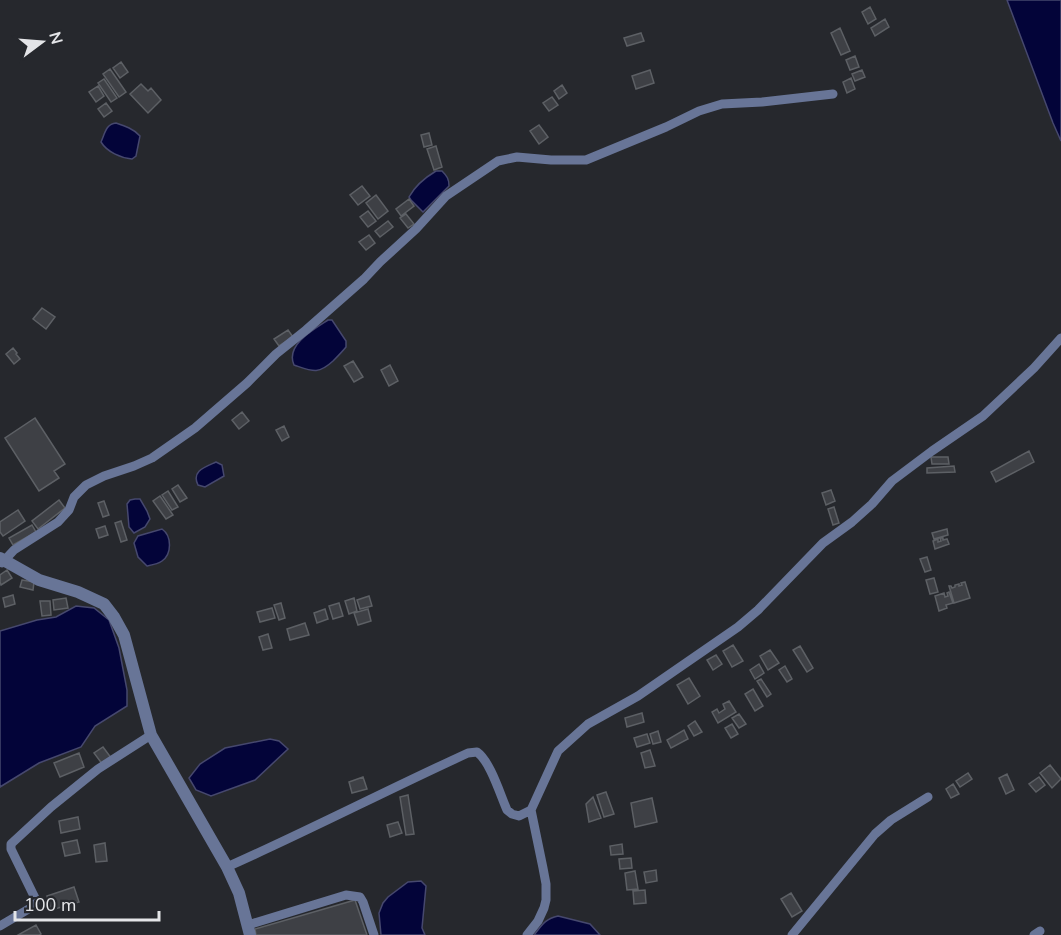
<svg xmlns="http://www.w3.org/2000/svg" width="1061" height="935" font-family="'Nunito Sans',sans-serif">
<rect width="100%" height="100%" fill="#26282d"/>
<!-- water -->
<path fill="#030439" stroke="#46486e" stroke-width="1.5" d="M1007 0H1061V141L1053 123Z
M116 123C125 126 134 129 140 136L136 156 132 159C121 158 107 152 101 142 105 133 106 124 116 123Z
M436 171H442C447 176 449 179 449 186L423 212 411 200 409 197C415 186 426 177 436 171Z
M328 320H332L346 341V347C342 352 338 356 333 361 318 375 312 371 294 365 285 345 314 329 328 320Z
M216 462 222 465 224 476 205 487 198 485C191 471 205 467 216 462Z
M135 499H140L147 511 150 519 145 527 134 533 129 527 127 504 130 500Z
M162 529C172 536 172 554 162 561 158 564 152 565 147 566L138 557 134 543 138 536Z
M76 606 94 608 109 620 119 648 127 690V706L95 726 81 747 39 763 0 787V631L37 620 56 617Z
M270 739 279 741 288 749 255 780 211 796 196 790 189 778 200 764 225 748Z
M421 881 426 886 422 928 425 935H381L379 913 383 903 388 897 408 882Z
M558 916 590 924 600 935H534C542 925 545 919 558 916Z"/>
<!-- building -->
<path fill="#3e4045" stroke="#5d6065" stroke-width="1.5" d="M870 7 876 19 868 24 862 12Z
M885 19 889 27 875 36 871 28Z
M840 28 850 51 841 55 831 33Z
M641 33 644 41 627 46 624 38Z
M855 56 859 67 850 70 846 60Z
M121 62 128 72 120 78 113 68Z
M110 69 126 92 119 97 103 74Z
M650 70 654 83 636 89 632 76Z
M862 70 865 77 855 81 852 74Z
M851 78 855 89 847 93 843 82Z
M104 79 117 98 111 102 98 83Z
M141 84 148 91 151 88 161 100 148 113 130 94Z
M562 85 567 93 559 99 554 91Z
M98 86 104 96 96 102 89 92Z
M552 97 558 105 549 111 543 103Z
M106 103 112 111 104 117 98 109Z
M539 125 548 137 539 144 530 131Z
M429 133 432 145 424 147 421 135Z
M436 146 442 167 434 170 427 149Z
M362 186 370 196 358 205 350 195Z
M376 195 388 211 378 219 366 203Z
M409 199 414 206 401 216 396 209Z
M368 211 376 221 368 227 360 217Z
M406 214 414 224 408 228 400 218Z
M388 221 393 227 380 237 375 231Z
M369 235 375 243 366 250 359 242Z
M42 308 55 317 46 329 33 319Z
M288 330 293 337 279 346 274 339Z
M13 348 17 353 16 354 20 359 14 364 6 354Z
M353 361 363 377 354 382 344 366Z
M390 365 398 381 389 386 381 370Z
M242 412 249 421 239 429 232 420Z
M35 418 65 464 54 471 59 478 39 491 5 438Z
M284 426 289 437 282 441 276 430Z
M1029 451 1034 462 996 482 991 472Z
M931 457H948L949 464H932Z
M954 466 955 472 927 473V468Z
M178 485 187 498 180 502 172 489Z
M831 490 835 501 826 505 822 493Z
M168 491 178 507 172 510 162 495Z
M160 496 173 515 166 519 153 501Z
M59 500 65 508 38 529 32 521Z
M104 501 109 515 103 517 98 503Z
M834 507 839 523 833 525 828 509Z
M18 510 25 521 3 536 0 532V522Z
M121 521 127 540 121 542 115 523Z
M32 525 36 532 13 545 9 538Z
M105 526 108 535 99 538 96 529Z
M947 529 948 535 934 539 932 533Z
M940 538H943V540L947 539 949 544 935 549 933 541 938 539V542L941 541Z
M927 557 931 570 925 572 920 559Z
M7 570 12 578 1 585 0 582V575Z
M934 578 938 592 930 594 926 580Z
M22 580 34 582 33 590 20 587Z
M965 582 970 598 954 603 949 586H951L952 588 955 587V585L959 584V586L962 585 961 583Z
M949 592 953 603 946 605 947 608 939 611 935 596 944 593 945 597 948 596 947 593Z
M13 595 15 604 5 607 3 598Z
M369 596 372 606 360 609 357 600Z
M66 598 68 608 54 610 53 600Z
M354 598 357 611 349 614 345 601Z
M40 601H50L51 615 42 616Z
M281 603 285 618 279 620 274 605Z
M339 603 343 616 333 619 329 606Z
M272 608 275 618 260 622 257 612Z
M325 609 328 619 317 623 314 613Z
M368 609 371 621 358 625 354 613Z
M305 623 309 635 290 640 287 629Z
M268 634 272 648 263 650 259 637Z
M733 645 743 661 732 667 723 651Z
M800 646 813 668 807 672 793 650Z
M770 650 779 663 768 670 760 656Z
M716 655 722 664 713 670 707 660Z
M759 664 764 673 755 679 750 670Z
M785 666 792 679 787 682 779 670Z
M689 678 700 696 688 704 677 685Z
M761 679 771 694 767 697 757 681Z
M753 689 763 706 755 711 745 694Z
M729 701 736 712 718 723 712 712 717 709 719 713 725 709 723 704Z
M642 713 644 722 627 727 625 718Z
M739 714 746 724 739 728 732 718Z
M695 721 702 732 694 736 688 726Z
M732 724 738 734 731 738 725 728Z
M684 730 688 739 671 748 667 740Z
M658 731 661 742 653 744 650 734Z
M647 734 650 743 637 747 634 738Z
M103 747 112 759 103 765 94 753Z
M650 750 655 766 645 768 641 753Z
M79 753 84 767 60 777 54 763Z
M1050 765 1061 779 1052 788 1040 773Z
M968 773 972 779 960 787 956 781Z
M1007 774 1014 790 1006 794 999 778Z
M363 777 367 789 352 793 349 782Z
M1039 777 1045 785 1036 792 1029 784Z
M953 784 959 794 951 798 946 789Z
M606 792 614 814 604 817 597 795Z
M408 795 414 834 406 835 400 797Z
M593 797 601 818 589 822 586 804Z
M652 798 657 822 635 827 631 803Z
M78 817 80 829 61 833 59 821Z
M398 822 402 833 390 837 387 825Z
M77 840 80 853 65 856 62 843Z
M105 843 107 861 96 862 94 845Z
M622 844 623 854 611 855 610 846Z
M631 858 632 868 620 869 619 859Z
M656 870 657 881 646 883 644 872Z
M635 871 638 889 627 890 625 873Z
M74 887 79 902 51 910 47 896Z
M645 890 646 903 634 904 633 891Z
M791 893 802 911 792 917 781 899Z
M355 900 367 935H256L255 929Z
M36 925 41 934 39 935H18Z"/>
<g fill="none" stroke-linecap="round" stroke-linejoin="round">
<!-- minor -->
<path stroke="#687597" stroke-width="9" d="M2 563 14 550 58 522 69 510 74 497 86 485 104 476 134 466 152 458 195 428 247 383 276 354 306 330 364 279 380 262 416 229 446 196 498 161 517 157 551 160H586L666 127 699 111 722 104 762 102 833 94
M227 867C308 831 387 790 468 753L477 752C490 761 500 794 507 810L512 814 519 816 531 810
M248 925 346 895 360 897 363 902 374 935
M0 926 32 907 35 903V898L11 849V844L51 807 98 769 151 735
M527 935 538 921 544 908 546 900V884L543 868 531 810 558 751 588 724 638 696 738 627 758 610 823 543 852 522 872 504 892 481 932 451 983 416 1034 368 1061 338
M792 935 875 834 891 820 928 797
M1034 935 1040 931"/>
<!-- tertiary -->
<path stroke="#687597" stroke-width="12" d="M0 558 39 580 78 592 104 604 114 617 124 635 151 735 227 867 239 893 250 935"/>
</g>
<!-- north arrow -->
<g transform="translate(42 42) rotate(74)" stroke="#26282d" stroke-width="4.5" paint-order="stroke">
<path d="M0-4.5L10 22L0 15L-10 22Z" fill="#e4e5e8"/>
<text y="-9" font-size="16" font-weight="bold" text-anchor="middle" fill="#e4e5e8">N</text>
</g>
<!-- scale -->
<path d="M15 911v9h144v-9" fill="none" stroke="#e4e5e8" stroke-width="3"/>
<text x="24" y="911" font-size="18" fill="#e4e5e8" stroke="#26282d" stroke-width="4.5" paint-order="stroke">100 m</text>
</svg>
